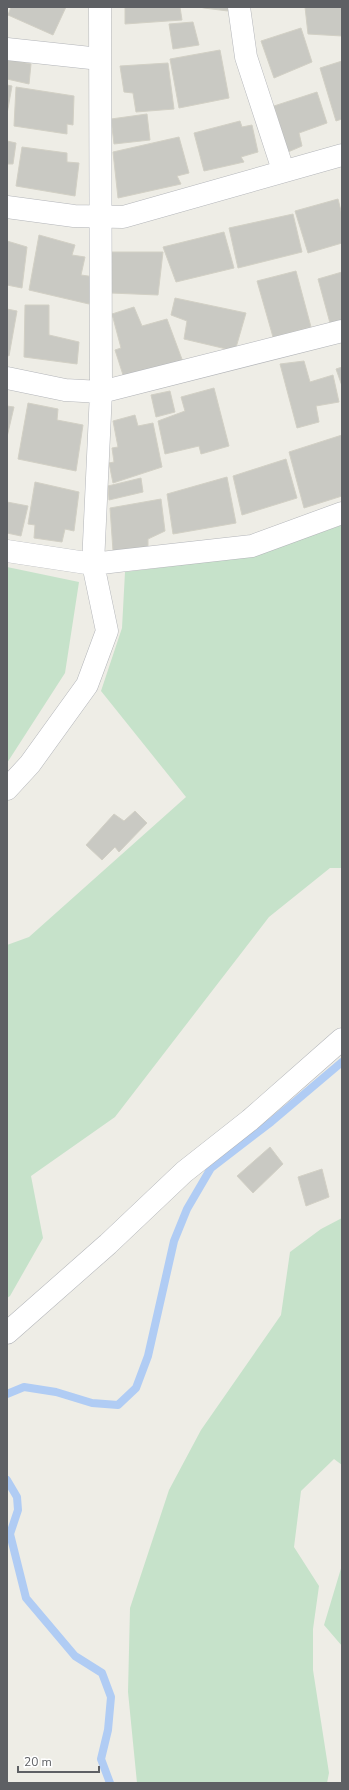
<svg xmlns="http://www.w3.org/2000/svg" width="349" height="1790" font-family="'Nunito Sans',sans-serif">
<rect width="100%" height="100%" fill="#eeede6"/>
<!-- green -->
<path fill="#c6e2ca" d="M342 525V868H330L269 917 115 1117 31 1176 43 1238 10 1296 7 1298V945L29 937 186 797 101 691 122 628 125 572 254 556Z
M7 567 79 582 65 673 7 763Z
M342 1218V1465L334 1459 301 1491 294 1547 319 1586 313 1629V1670L329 1773 327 1783H137L128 1692 130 1608 169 1490 201 1430 281 1315 290 1252 321 1229Z
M342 1565V1646L324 1625Z"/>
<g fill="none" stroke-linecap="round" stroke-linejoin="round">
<!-- stream -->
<path stroke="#b0ccf4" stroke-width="8" d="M7 1394 24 1387 56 1392 92 1403 118 1405 136 1388 148 1356 174 1241 187 1209 211 1168 271 1122 342 1062
M7 1480 17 1497 18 1510 10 1534 26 1598 75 1656 102 1673 111 1697 108 1730 101 1759 110 1783"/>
</g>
<!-- building -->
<path fill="#c9c9c3" stroke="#d2d0c5" d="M11 7H66L53 35 8 15Z
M125 7H180L182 20 125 24Z
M200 7H228V11L204 8Z
M305 7H342V36L308 34Z
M193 22 199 45 173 49 169 24Z
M301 28 312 62 274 78 261 41Z
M220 50 229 98 179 108 170 59Z
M7 59 31 64 29 84 7 79Z
M342 61V119L336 121 320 68Z
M168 63 174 109 136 112 133 93 124 92 120 66Z
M7 85 12 86 7 114Z
M16 87 74 96 73 125 67 124V134L14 126Z
M317 92 327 123 299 133 302 146 288 152 274 106Z
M147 114 150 140 114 144 111 119Z
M240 121 242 127 252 125 258 152 241 157 244 162 204 171 194 133Z
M179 137 189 173 177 176 181 184 118 198 113 152Z
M7 141 16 143 13 164H7Z
M22 147 67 153V162L79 163 75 196 16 186Z
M338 199 342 215V243L308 253 295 211Z
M293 214 302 252 238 268 229 228Z
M224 232 234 268 176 282 163 247Z
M39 235 75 245 72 255 85 257 81 275 95 277 89 304 29 290Z
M7 241 27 247 22 288 7 285Z
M111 252H163L158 295 111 293Z
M296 271 311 327 273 337 257 281Z
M342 272V320L330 323 318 279Z
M175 298 246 313 235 351 184 339 187 321 171 315Z
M25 305H49V335L79 342 77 364 24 357Z
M134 307 142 326 167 319 183 362 124 378 115 350 121 348 112 314Z
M7 309 17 311 9 356 7 355Z
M304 361 310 382 333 375 339 402 316 406 319 422 297 428 280 364Z
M342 367V386L336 369Z
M214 388 229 446 201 454 199 446 165 454 158 421 185 411 181 397Z
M170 391 175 412 156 417 151 395Z
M28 403 58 409 57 420 83 425 76 471 18 459Z
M7 406 14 407 7 437Z
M135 415 138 426 153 423 162 467 113 483 109 463 114 462 112 448 118 447 113 421Z
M342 435V496L304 508 289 452Z
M286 459 297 498 242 515 233 476Z
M227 477 236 523 173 534 167 494Z
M141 478 143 492 109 500 108 486Z
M35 482 79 492 74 531 65 529 62 542 34 538 35 525 28 524Z
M161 499 165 531 148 539V548L113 551 110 508Z
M7 502 28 506 21 536 7 533Z
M135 811 147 823 119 852 115 847 102 860 86 845 114 814 124 821Z
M270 1147 283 1164 253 1193 237 1176Z
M322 1169 329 1197 306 1206 298 1177Z"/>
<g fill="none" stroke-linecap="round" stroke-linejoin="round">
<defs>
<path id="minor" d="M239 7 246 57 283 170
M7 49 100 59
M7 378 65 390 101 392 342 331
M7 551 93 564 118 561 252 546 342 513
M7 789 30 764 87 685 107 631 93 564 101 392 100 7
M7 1333 108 1244 184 1172 250 1120 342 1039"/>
<path id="tertiary" d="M7 207 74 216 123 217 342 155"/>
</defs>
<!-- minor casing -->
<use href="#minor" stroke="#b3b5b9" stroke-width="23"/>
<!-- tertiary casing -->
<use href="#tertiary" stroke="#b3b5b9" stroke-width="23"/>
<!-- minor -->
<use href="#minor" stroke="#fff" stroke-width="22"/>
<!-- tertiary -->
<use href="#tertiary" stroke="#fff" stroke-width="22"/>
</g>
<!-- border -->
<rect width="349" height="1790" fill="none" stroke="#5e6064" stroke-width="16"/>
<!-- scale -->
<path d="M18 1766v6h81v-6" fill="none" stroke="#5e6064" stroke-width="2"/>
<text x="24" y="1766" font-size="12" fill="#5e6064" stroke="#ffffff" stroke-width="3" paint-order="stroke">20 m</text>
</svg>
